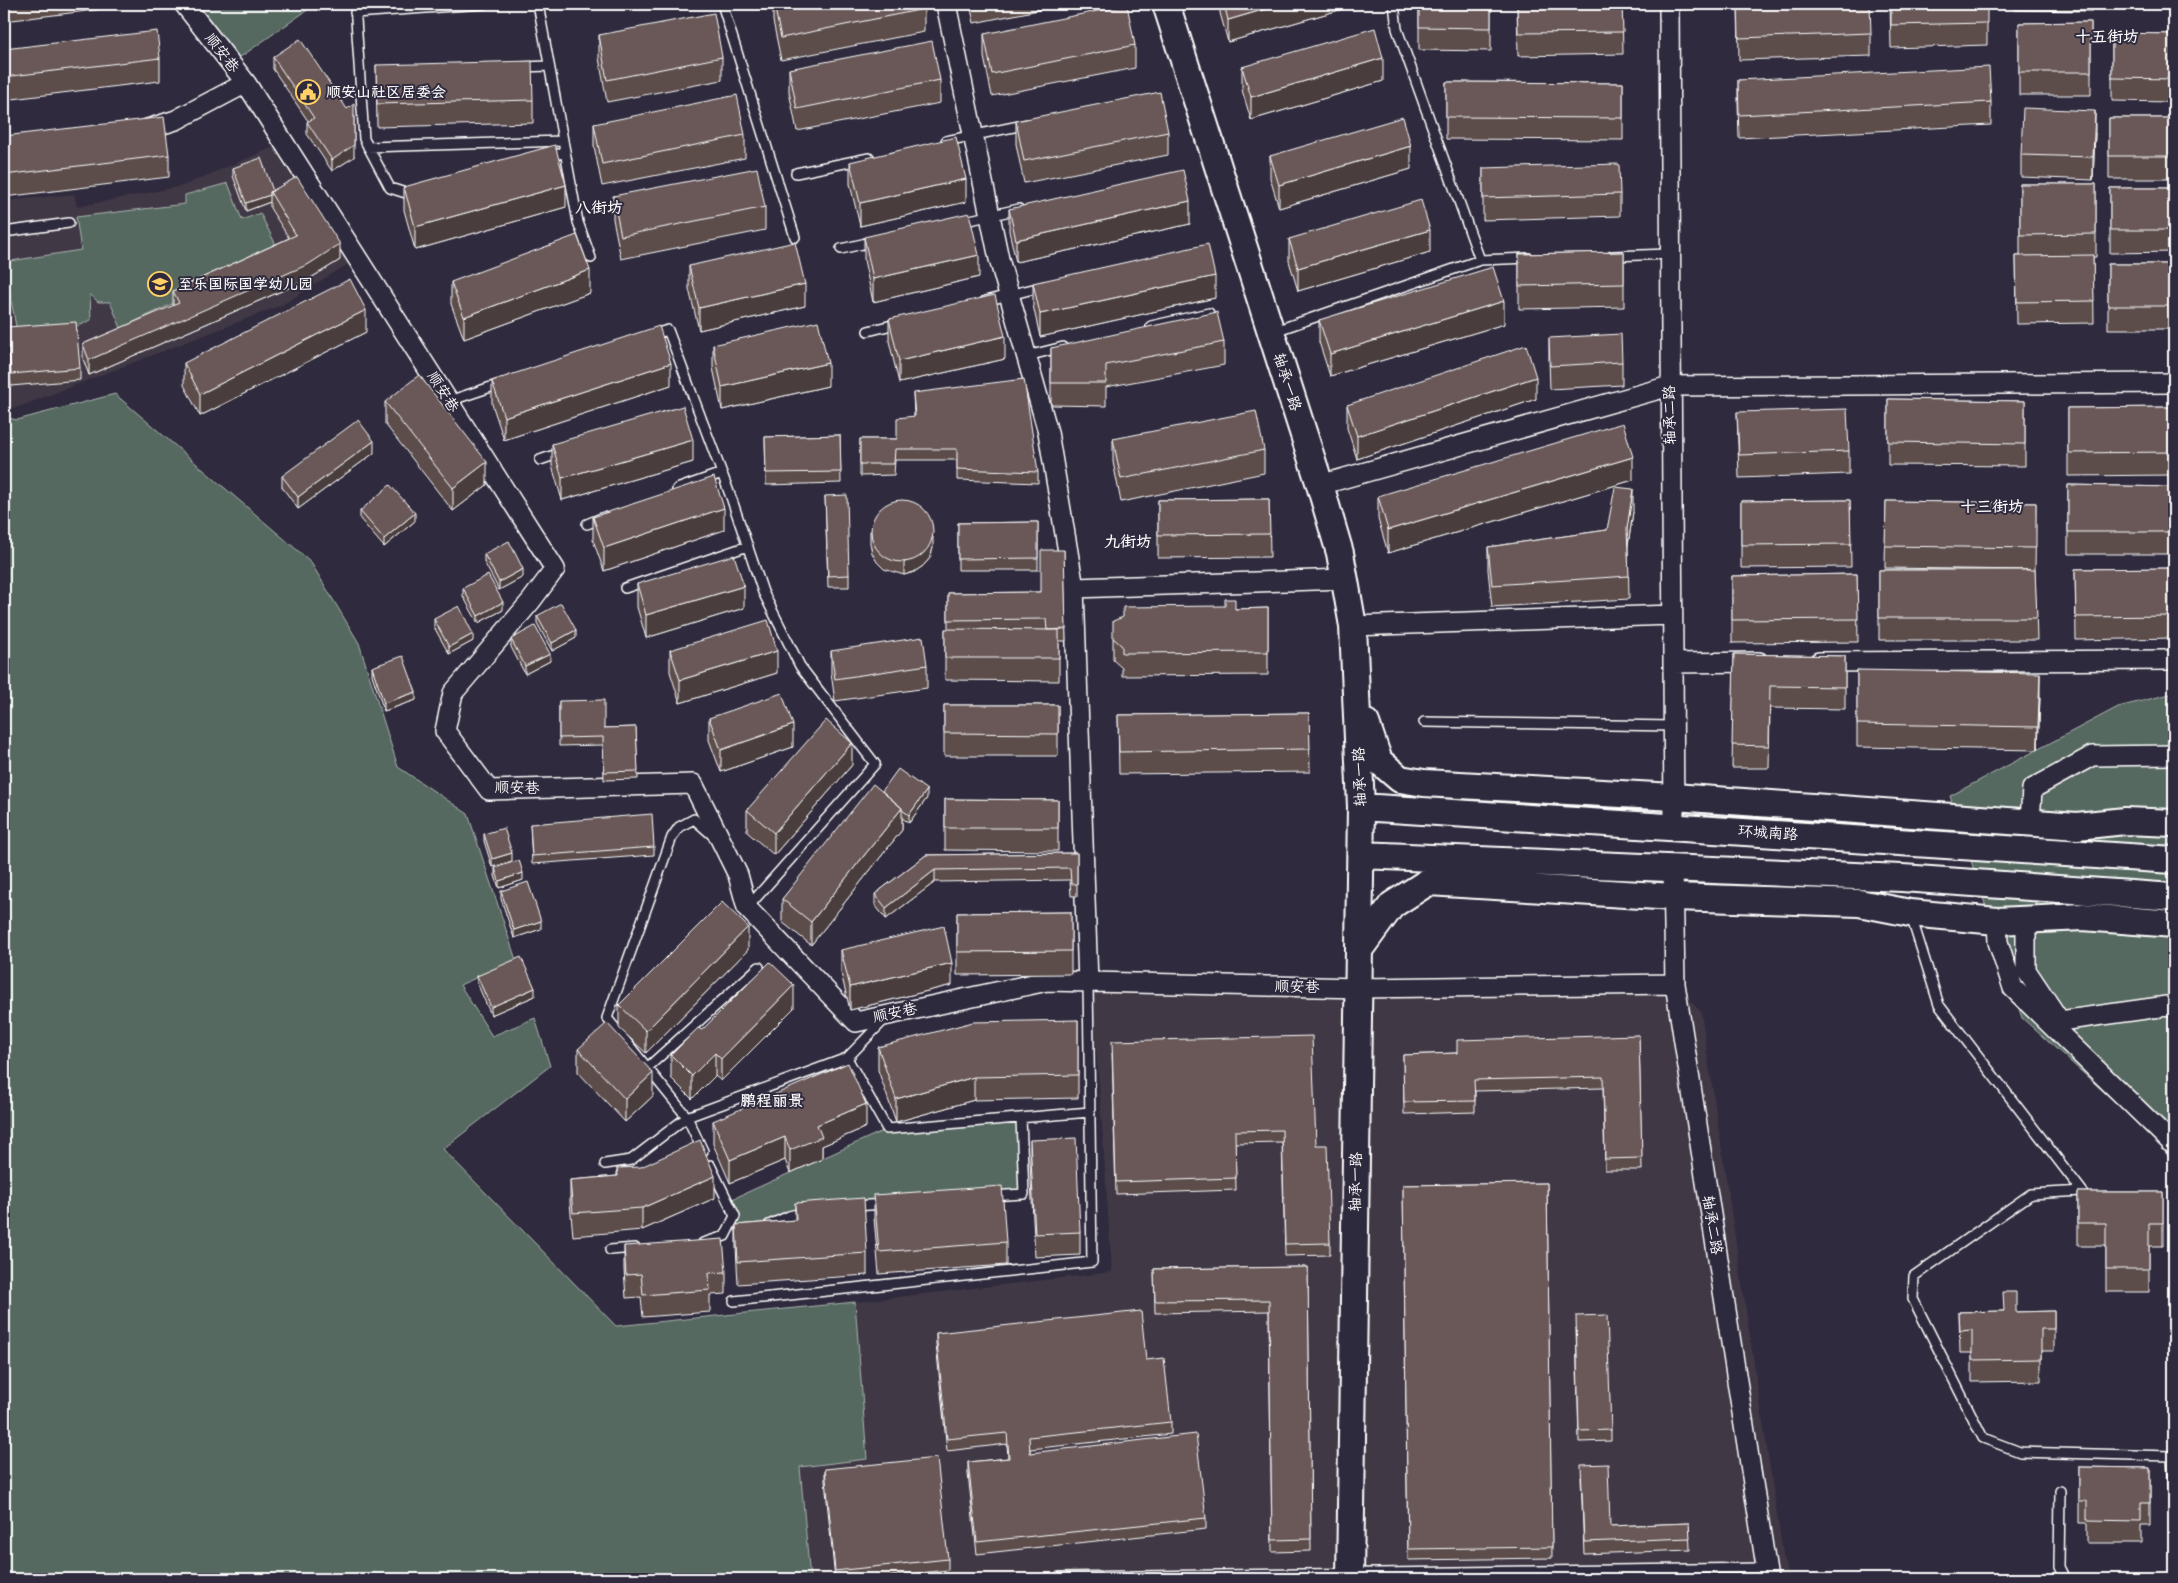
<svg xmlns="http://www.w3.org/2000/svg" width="2178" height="1583" font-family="Pangolin,'LXGW WenKai TC',sans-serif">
<rect width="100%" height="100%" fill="#2f2a3d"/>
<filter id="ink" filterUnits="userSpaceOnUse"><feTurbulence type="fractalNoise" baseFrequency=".02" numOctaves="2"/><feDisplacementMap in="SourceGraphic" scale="10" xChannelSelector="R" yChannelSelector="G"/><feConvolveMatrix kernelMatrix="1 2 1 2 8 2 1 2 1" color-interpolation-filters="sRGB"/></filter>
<g filter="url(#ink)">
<!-- built -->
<path fill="#413845" d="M274 147 351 262 282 305 16 408 4 406V201L74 194 77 207 182 186Z
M1088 983 1675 984 1701 1012 1784 1561 1790 1579H810L800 1466 867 1459 855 1302 1112 1272 1098 1068Z"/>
<!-- green -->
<path fill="#566961" stroke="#aab4b0" d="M198 4H316L239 58Z
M228 183 242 220 260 213 280 253 121 328 110 302H98L90 294 91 320 76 327 17 332 4 262 81 250 76 217 185 204V195Z
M115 394 310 561 359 643 398 767 468 814 516 960 460 985 492 1036 535 1018 550 1066 443 1149 616 1326 855 1302 867 1459 800 1467 810 1579H4V417L17 420Z
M2174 693V1164L2153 1136 2022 1018 1950 796 2118 707Z
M1021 1118 1024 1194 821 1208 759 1230 727 1231 735 1216 728 1201 887 1129Z"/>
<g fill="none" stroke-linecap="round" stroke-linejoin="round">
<defs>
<path id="lane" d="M355 4 364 139 390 188 415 196
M538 4 578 222 591 258
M722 4 795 237
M1394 4 1397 29 1480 260 1529 258
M355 13 483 4
M522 67 549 66
M946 141 1028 124
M368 147 563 141
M546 158 565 152
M796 173 869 158
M961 222 1019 209
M4 232 69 223
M841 249 875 241
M1612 256 1669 254
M985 301 1045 286
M1151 326 1209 313
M868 331 900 323
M1272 332 1480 260
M651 335 668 330 732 500 763 592 800 666 875 764 747 908
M1027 356 1063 347
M449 401 503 383
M540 460 563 452
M677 489 722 473
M587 524 604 517
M625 588 748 546
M1424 722 1673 726
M1911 916 1939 1005 2082 1191 2031 1194 1914 1276 1913 1299 1983 1438 2020 1452 2172 1456 2174 1493
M885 1019 847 1058 887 1129 1090 1112
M647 1068 759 967
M703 1151 687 1117 607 1018 672 837 679 827 694 819 711 834
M605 1164 631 1160 687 1117 847 1058
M991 1196 1024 1194 1021 1118
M854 1206 885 1204
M769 1225 789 1216 806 1212
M703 1243 725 1236 735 1216 710 1165
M610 1250 635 1248
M734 1301 1092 1262 1088 983
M2060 1491 2059 1567 2065 1579
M1059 1577 1766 1568"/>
<path id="street" d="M184 4 246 83 555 569 531 601 453 693 445 731 489 790 693 784 738 875 747 908 856 1022 1047 981 1359 988 1675 984
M946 4 999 259 1048 432 1074 588 1088 983
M1669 4 1674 826
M141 131 176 120 246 83
M1320 485 1670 386 2174 383
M1074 588 1345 579
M1353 626 1672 615
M1819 662 2174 660
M1673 663 1759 662
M2030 823 2032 789 2092 756 2174 755
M1673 868 1675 984 1768 1579
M2026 919V970L2060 1021 2167 1006 2174 1008
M1997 921 1998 942 2013 988 2174 1145"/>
<path id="secondary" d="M1166 4 1320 485 1340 553 1353 626 1361 807 1350 1579
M1366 723 1379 761 1400 779 1424 783 1674 797 2077 826 2125 821 2174 823
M1361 807 2174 860
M1361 855 1902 878 2174 897
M1359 950 1392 905 1428 882 1674 897 1859 903 1910 913 1997 921 2083 917 2174 924"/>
</defs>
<!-- lane casing -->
<use href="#lane" stroke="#fff" stroke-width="12"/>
<!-- street casing -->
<use href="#street" stroke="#fff" stroke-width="22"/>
<!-- secondary casing -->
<use href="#secondary" stroke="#fff" stroke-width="30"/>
<!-- lane -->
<use href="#lane" stroke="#2f2a3d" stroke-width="9"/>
<!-- street -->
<use href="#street" stroke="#2f2a3d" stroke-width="19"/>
<!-- secondary -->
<use href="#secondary" stroke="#2f2a3d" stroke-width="26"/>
</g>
<!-- wall -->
<path fill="#5b4d4c" stroke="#fff" d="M4 4H145L4 21Z
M773 4H923L924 9V32L781 60 773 21Z
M970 4H1068L974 23Z
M1220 4H1360L1228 42 1220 13Z
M1419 4H1491V51L1419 50Z
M1517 4H1622L1623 54 1518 56Z
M1738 4 1871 33V56L1739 60Z
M1890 4 1987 23V45L1891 48Z
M2014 4H2092V11L2014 10Z
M2106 4H2174V9L2106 7Z
M2091 22V95H2019V23Z
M2112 33 2174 34V102L2112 101Z
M984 34 1135 45V68L992 96 984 57Z
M599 35 722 57V80L607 102 599 58Z
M4 49 160 58V81L4 100Z
M273 57 347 109 354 157 332 171 307 134V122L308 121 273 69Z
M376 65 533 100V123L377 127Z
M1242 67 1383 81 1251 120 1242 90Z
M789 69 940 80V103L797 131 789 92Z
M1738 80 1991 102V125L1739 138 1738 102Z
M1446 82 1623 83V140L1446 139Z
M2109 118H2174V179H2109Z
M1016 121 1168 132V155L1024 183 1016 144Z
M594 124 745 135V158L602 186 594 146Z
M2095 133 2093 180 2021 177V155Z
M4 136 169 155V177L4 197Z
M1270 156 1411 169 1279 208 1270 178Z
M850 162 966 202 860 226 850 184Z
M233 168 273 191 340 260 309 279 89 375 83 359V344L173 306V291L289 238 270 208V202L246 211 233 176Z
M1483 168 1620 194V216L1483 220Z
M2020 184H2096V257H2093L2094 323 2017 324 2016 256H2020Z
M404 187 566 207 415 250 404 210Z
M2110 188H2174V252L2110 253Z
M613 196 765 207V230L621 259 613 219Z
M1009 209 1190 224 1016 262 1009 231Z
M864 237 979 277 873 302 864 260Z
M1289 239 1430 252 1298 291 1289 261Z
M1624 252V307L1519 309V254Z
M2108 264H2174V329H2108Z
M689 266 805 306 699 330 689 289Z
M451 282 590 293 464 339 451 304Z
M1033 283 1215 298 1040 337 1033 305Z
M889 319 1005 359 899 383 889 341Z
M1319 320 1504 324 1330 376 1319 342Z
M7 327 80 368V380L11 386 7 339Z
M366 332 200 416 184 385V363Z
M1549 338 1622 362V385L1550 389 1549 360Z
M1224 342V365L1106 387V406L1051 405V348Z
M713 345 828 386 722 410 713 368Z
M492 381 671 385 504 440 492 404Z
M913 393 1038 472V483L957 480V460H895L894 475 860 476V439H897L914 416Z
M1536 399 1357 459 1347 428V405Z
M1888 399 2025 401V466L1888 465Z
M385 402 487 485 453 511 385 424Z
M2174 407V475L2068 476V408Z
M1737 412 1849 451V474L1739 478Z
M840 435 841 483 766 485 765 437Z
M1113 439 1264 450V473L1121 502 1113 462Z
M552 444 693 462 562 500 552 466Z
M374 453 298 509 282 487V476Z
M1633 480 1388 553 1378 519V496Z
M2068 485 2174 487V554H2068Z
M825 496 849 575V587H828Z
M1269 499 1270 557 1158 558V500Z
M1850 500 1851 567 1741 568V501Z
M1886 501 2036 503 2035 570 2037 640H1879V570H2030L1885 568Z
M360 511 415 521 384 547 360 519Z
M1633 512 1628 546 1629 599 1492 607 1488 570V547L1607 530Z
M593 517 724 530 604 571 593 540Z
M1038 522V570H958V523Z
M870 531 933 548 930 558 923 566 914 572 904 575 884 569 877 562 872 553 870 543Z
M1064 550 1066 641H1059V681L945 680V629L948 630V593L1041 592Z
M484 554 523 577 499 590 484 562Z
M2174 568V638L2076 640 2075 569Z
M1857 574 1858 642 1732 643V576Z
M637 584 744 608 646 638 637 607Z
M463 588 503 610 478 623 463 596Z
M1268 608V675L1122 676V668L1113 660V638L1235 609Z
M537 616 576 638 552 651 537 623Z
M434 619 473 641 449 654 434 627Z
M511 639 550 661 525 674 511 647Z
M670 650 777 673 680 703 670 672Z
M831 651 927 665V688L835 701 831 673Z
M1734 654 1845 656V709L1770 708 1769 768H1732Z
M372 667 416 700 384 711 372 675Z
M1857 670 2040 696 2038 750 1857 747Z
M559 701 604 728 636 727 638 779 604 780 603 745 559 746Z
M944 705H1058V756H944Z
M1309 713 1310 772 1119 774 1118 715Z
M709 718 793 747 721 772 709 740Z
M852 765 774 855 747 832V810Z
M882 791 927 798 909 823 902 818V830L811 945 782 922V899Z
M945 799 1058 800V851L945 850Z
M530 824 654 847V855L532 864Z
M484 834 512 861 492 867 484 841Z
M1077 853V896H1071L1070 880 935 882 886 919 875 905V894L926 855Z
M495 868 523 880 499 888 495 876Z
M501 891 541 929 514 938 501 899Z
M1071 912V974L957 975V913Z
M748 950 646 1053 619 1028V1005Z
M841 950 952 985 850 1010 841 973Z
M477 976 535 996 491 1015 477 983Z
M794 1008 721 1081 715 1076 692 1099 671 1078V1055L702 1030Z
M1078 1020V1098L974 1100 896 1122 878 1070V1047Z
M1639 1035 1642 1170H1605L1603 1088 1475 1091V1112L1404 1114 1403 1055 1457 1053Z
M578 1049 653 1096 625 1122 578 1072Z
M1112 1053 1316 1145 1330 1243V1255L1285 1256 1282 1142 1235 1143 1236 1190 1116 1194Z
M713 1121 866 1127 822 1146V1159L790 1173 785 1160 730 1183 713 1144Z
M1030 1140 1080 1232V1255L1035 1257 1030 1163Z
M617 1168 715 1198 642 1230 573 1236 570 1203V1180L617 1176Z
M1547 1183 1552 1558 1408 1560 1403 1185Z
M2078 1192H2163V1246H2149V1292H2106V1246H2078Z
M874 1195 1006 1242V1265L879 1274 874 1218Z
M795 1203 867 1253V1275L738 1284 736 1247V1225L795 1220Z
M624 1246 726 1272V1294L710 1295V1312L643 1317 641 1297 626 1298 624 1269Z
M1308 1267 1311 1551 1272 1552 1269 1311 1155 1313 1154 1269Z
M2003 1311 2016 1312 2054 1311V1351H2041V1381L1972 1382V1353H1960L1959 1312Z
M1576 1328 1611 1430V1441L1579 1442Z
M936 1333 1146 1360 1171 1422V1434L1030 1449V1453L1206 1518V1529L977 1554 968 1474V1462L1008 1458 1007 1444 947 1451 936 1344Z
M2079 1467 2150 1468V1525H2141V1543H2087V1523H2079Z
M825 1469 948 1559V1570L864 1579H835L825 1481Z
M1581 1477 1610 1526 1689 1523 1690 1550 1584 1554Z"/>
<!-- shaded-wall -->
<path fill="#4a3e3e" stroke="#fff" d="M1283 4H1360L1228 42V20Z
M1383 58V81L1251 120V97Z
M2095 111V133L2093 180V157Z
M354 115V157L332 171V160Z
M1411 146V169L1279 208V185Z
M966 179V202L860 226V203Z
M566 185V207L415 250V227Z
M270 195V202L246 211V203Z
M1190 201V224L1016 262V240Z
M1430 230V252L1298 291V268Z
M340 244V260L309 279 89 375V360Z
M979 255V277L873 302V279Z
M590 270V293L464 339V317Z
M1215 276V298L1040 337V314Z
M805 284V306L699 330V308Z
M1504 301V324L1330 376V354Z
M366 310V332L200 416V394Z
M1005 336V359L899 383V361Z
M671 363V385L504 440V417Z
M828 363V386L722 410V387Z
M1536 377V399L1357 459V436Z
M693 440V462L562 500V478Z
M374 441V453L298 509V497Z
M1633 457V480L1388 553V530Z
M487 462V485L453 511V488Z
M1633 489V512L1627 551V529Z
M724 508V530L604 571V548Z
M415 513V521L384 547V539Z
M933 537V548L930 558 923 566 914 572 904 575V563Z
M523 569V577L499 590V582Z
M744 586V608L646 638V615Z
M503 602V610L478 623V616Z
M576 630V638L552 651V643Z
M473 634V641L449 654V647Z
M777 651V673L680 703V680Z
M550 654V661L525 674V666Z
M2040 673V696L2038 750V727Z
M416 692V700L384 711V703Z
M793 725V747L721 772V750Z
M852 743V765L774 855V833Z
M927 790V798L909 823V815Z
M902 808V830L811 945V922Z
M512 853V861L492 867V859Z
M935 870V882L886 919V908Z
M523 873V880L499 888V881Z
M541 921V929L514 938V930Z
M748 927V950L646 1053V1031Z
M952 963V985L850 1010V987Z
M794 985V1008L721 1081V1059Z
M535 988V996L491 1015V1007Z
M715 1053V1076L692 1099V1076Z
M653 1073V1096L625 1122V1099Z
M974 1077V1100L896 1122V1099Z
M866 1104V1127L822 1146V1159L790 1173V1150L817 1125Z
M785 1137V1160L730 1183V1160Z
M715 1176V1198L642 1230V1208Z"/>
<!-- building -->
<path fill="#6a5958" stroke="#fff" d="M774 4H923L924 9 781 38Z
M1224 4H1283L1228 20Z
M1419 4H1491V28L1419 27Z
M1517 4H1622L1623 32 1518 33Z
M1738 4H1870L1871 33 1739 38Z
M1891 4H1987V23L1891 25Z
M1127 5 1135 45 992 74 984 34Z
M714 13 722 57 607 80 599 35Z
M2091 22V72H2019V23Z
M1375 28 1383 58 1251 97 1242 67Z
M157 31 160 58 4 77V49Z
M2112 33 2174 34V79L2112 78Z
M300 39 347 109 354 104V145L332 160 307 122 314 118 273 57Z
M932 41 940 80 797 109 789 69Z
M532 61 533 100 377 104 376 65Z
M1989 67 1991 102 1739 115 1738 80Z
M1446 82 1623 83V118L1446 117Z
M1160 92 1168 132 1024 161 1016 121Z
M737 95 745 135 602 164 594 124Z
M2023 108 2095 111 2093 157 2021 155Z
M164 117 169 155 4 175V136Z
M1403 117 1411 146 1279 185 1270 156Z
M2109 118H2174V156H2109Z
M956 137 966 179 860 203 850 162Z
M555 145 566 185 415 227 404 187Z
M261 158 273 191 270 192V195L246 203 233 168Z
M1619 164 1620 194 1483 198V168Z
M757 168 765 207 621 236 613 196Z
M1183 170 1190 201 1016 240 1009 209Z
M297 177 340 244 309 264 89 360 83 344 179 303 173 291 296 235 270 192Z
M2020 184H2096V234L2020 235Z
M2110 188H2174V230H2110Z
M1421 200 1430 230 1298 268 1289 239Z
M969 213 979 255 873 279 864 237Z
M577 235 590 270 464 317 451 282Z
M795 242 805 284 699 308 689 266Z
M1208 244 1215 276 1040 314 1033 283Z
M1624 252V284L1519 286V254Z
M2093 255 2094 301 2017 302 2016 256Z
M2108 264H2174V306H2108Z
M1493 267 1504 301 1330 354 1319 320Z
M350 279 366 310 200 394 184 363Z
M995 295 1005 336 899 361 889 319Z
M1217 312 1224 342 1106 365V383H1051V348Z
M818 321 828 363 722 387 713 345Z
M76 322 80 368 11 374 7 327Z
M659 326 671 363 504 417 492 381Z
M1621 334 1622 362 1550 366 1549 338Z
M1526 345 1536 377 1357 436 1347 405Z
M419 375 487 462 453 488 385 402Z
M1024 379 1038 472 957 469V449H895L894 464H860V439H897V418L915 416 913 393Z
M1888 399 2025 401V444L1888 442Z
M683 406 693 440 562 478 552 444Z
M2174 407V452L2068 453V408Z
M1847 409 1849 451 1739 455 1737 412Z
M1256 411 1264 450 1121 479 1113 439Z
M358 420 374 441 298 497 282 476Z
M1623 423 1633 457 1388 530 1378 496Z
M840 435 841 472 766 473 765 437Z
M714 477 724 508 604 548 593 517Z
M390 485 415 513 384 539 360 511Z
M2068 485 2174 487V532H2068Z
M1615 487 1633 489 1627 529 1629 576 1492 585 1488 547 1607 530Z
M847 495 849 575 828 576 825 496Z
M1269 499 1270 534 1158 535V500Z
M871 531a31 31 0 1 1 62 0a31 31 0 1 1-62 0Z
M1850 500 1851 544 1741 545V501Z
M1886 501 2036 503V548L1885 546Z
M1038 522V558L958 559V523Z
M509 541 523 569 499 582 484 554Z
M1041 550H1064L1066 629 1047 630 1046 619 948 620V593L1041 592Z
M734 555 744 586 646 615 637 584Z
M2174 568V616L2076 617 2075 569Z
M1879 570H2035L2037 618H1879Z
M1857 574 1858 619 1732 620V576Z
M488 575 503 602 478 616 463 588Z
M1225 599H1235V609L1268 608V652L1122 653V646L1113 638V621L1123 617V607L1225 606Z
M561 603 576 630 552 643 537 616Z
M459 606 473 634 449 647 434 619Z
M768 620 777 651 680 680 670 650Z
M535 626 550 654 525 666 511 639Z
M945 629 1059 630V658H945Z
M923 637 927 665 835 679 831 651Z
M1734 654 1845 656V687L1770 686 1769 746 1732 745Z
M403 656 416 692 384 703 372 667Z
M1857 670 2040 673 2038 727 1857 724Z
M782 693 793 725 721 750 709 718Z
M604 700V728L636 727 638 771 604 772 603 737 559 738V701Z
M944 705H1058V734L944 733Z
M1309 713 1310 749 1119 752 1118 715Z
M826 720 852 743 774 833 747 810Z
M898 769 927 790 909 815 902 810V808L882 791Z
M873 784 902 808 811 922 782 899Z
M945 799 1058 800V828H945Z
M652 814 654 847 532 856 530 824Z
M504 828 512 853 492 859 484 834Z
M1077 853V884H1071L1070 868 935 870 886 908 875 894 926 855Z
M519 860 523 873 499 881 495 868Z
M528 882 541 921 514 930 501 891Z
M722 902 748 927 646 1031 619 1005Z
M1071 912V951L957 952V913Z
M944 926 952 963 850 987 841 950Z
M521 957 535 988 491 1007 477 976Z
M770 962 794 985 721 1059 715 1053 692 1076 671 1055 698 1028 702 1030Z
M1078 1020V1075L974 1077 896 1099 878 1047 973 1022Z
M607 1023 653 1073 625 1099 578 1049Z
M1639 1035 1642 1158 1605 1159 1603 1077 1474 1080 1475 1101 1404 1102 1403 1055 1457 1053V1040Z
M1312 1036 1316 1145H1327L1330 1243 1285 1244 1282 1130 1235 1131 1236 1178 1116 1182 1112 1041Z
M848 1063 866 1104 817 1125 822 1137 790 1150 785 1137 730 1160 713 1121Z
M1076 1138 1080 1232 1035 1234 1030 1140Z
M700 1140 715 1176 642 1208 573 1213 570 1180 618 1176 617 1168 641 1167Z
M1547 1183 1552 1547 1408 1549 1403 1185Z
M1002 1186 1006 1242 879 1252 874 1195Z
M2078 1192H2163V1223H2149V1269H2106V1223H2078Z
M864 1198 867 1253 738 1262 736 1225 796 1220 795 1203Z
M723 1239 726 1272 709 1273 710 1290 643 1295 641 1274 626 1275 624 1246Z
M1308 1267 1311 1539 1272 1540 1269 1300 1155 1301 1154 1269Z
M2003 1292H2016V1312L2054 1311V1329H2041V1359L1972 1360V1330L1960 1331 1959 1312 2004 1311Z
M1141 1311 1146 1360 1164 1358 1171 1422 1029 1437 1030 1453 1196 1434 1206 1518 977 1542 968 1462 1009 1458 1007 1433 947 1439 936 1333Z
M1607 1315 1611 1430 1579 1431 1576 1316Z
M937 1458 948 1559 835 1571 825 1469Z
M1608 1464 1610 1526 1689 1523 1690 1538 1584 1542 1581 1465Z
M2079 1467 2150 1468V1503H2141V1521L2087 1520V1501H2079Z"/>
</g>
<!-- icons -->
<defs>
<symbol id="civic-ring" viewBox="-11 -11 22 22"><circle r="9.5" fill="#2f2a3d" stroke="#ffd166" stroke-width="1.5"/><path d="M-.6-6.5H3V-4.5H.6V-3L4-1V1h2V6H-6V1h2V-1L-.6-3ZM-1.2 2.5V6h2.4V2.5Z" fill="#ffd166"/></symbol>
<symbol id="school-ring" viewBox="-11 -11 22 22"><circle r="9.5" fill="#2f2a3d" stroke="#ffd166" stroke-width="1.5"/><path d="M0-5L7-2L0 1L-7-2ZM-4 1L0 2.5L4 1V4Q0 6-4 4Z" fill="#ffd166"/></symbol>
</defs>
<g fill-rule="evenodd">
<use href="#civic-ring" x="294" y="78" width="28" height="28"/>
<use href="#school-ring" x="146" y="270" width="28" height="28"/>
</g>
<g text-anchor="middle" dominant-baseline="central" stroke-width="4" stroke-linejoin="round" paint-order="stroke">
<!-- street labels -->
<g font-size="15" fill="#fff" stroke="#2f2a3d">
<text transform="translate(222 53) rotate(52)">顺安巷</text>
<text transform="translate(1287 382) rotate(72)">轴承一路</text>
<text transform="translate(443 392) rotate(58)">顺安巷</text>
<text transform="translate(1670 415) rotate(-91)">轴承二路</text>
<text transform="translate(1360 777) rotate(-92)">轴承一路</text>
<text transform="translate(517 788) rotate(1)">顺安巷</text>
<text transform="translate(1768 833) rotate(4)">环城南路</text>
<text transform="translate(1297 987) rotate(1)">顺安巷</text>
<text transform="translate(895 1013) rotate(-12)">顺安巷</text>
<text transform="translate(1356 1182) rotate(-89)">轴承一路</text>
<text transform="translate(1712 1225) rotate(81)">轴承二路</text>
</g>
<!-- poi labels -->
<g font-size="15" font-weight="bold" fill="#fff" stroke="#2f2a3d" text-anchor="start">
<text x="326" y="92">顺安山社区居委会</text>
<text x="178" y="284">至乐国际国学幼儿园</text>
</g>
<!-- neighbourhood labels -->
<g font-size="16" font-weight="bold" fill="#fff" stroke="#2f2a3d">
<text x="2107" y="37">十五街坊</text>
<text x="599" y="208">八街坊</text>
<text x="1992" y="507">十三街坊</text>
<text x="1128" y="542">九街坊</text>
<text x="772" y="1101">鹏程丽景</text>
</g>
</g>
<!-- margin -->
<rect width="2178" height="1583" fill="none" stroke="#2f2a3d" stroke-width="20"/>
<rect x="10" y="10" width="2158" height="1563" fill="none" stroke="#fff" stroke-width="2" filter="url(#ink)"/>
</svg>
